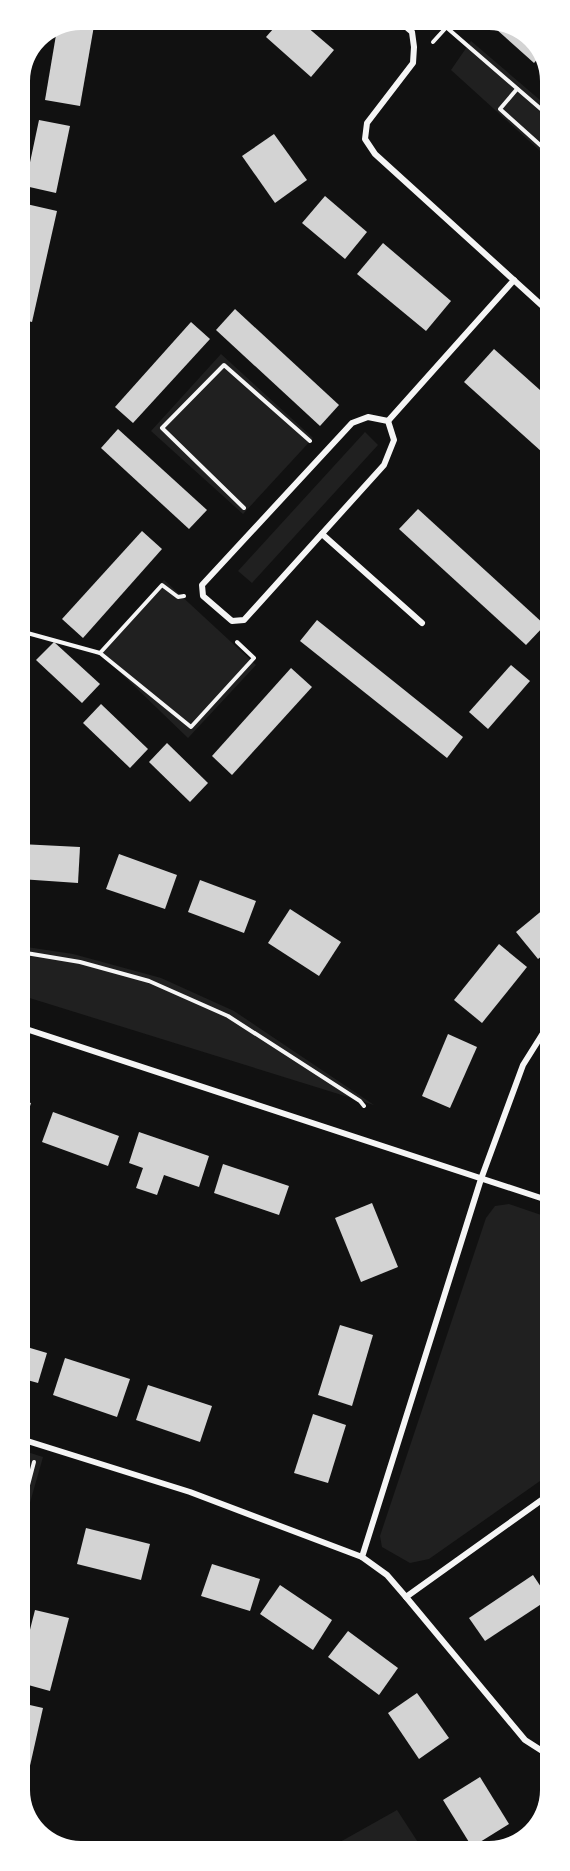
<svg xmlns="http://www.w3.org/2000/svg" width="570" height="1871" font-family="Helvetica,sans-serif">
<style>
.green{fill:#202020}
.building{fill:#d3d3d3}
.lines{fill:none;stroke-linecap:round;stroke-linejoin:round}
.path{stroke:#f5f5f5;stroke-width:4}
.minor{stroke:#f5f5f5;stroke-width:6}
</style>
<rect width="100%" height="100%" fill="#111"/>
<g class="green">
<path d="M 471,41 L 540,100 L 549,89 L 549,159 L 451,70 Z"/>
<path d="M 221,354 L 313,438 L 243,514 L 151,431 Z"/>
<path d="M 365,432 L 378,445 L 252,583 L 238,571 Z"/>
<path d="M 164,580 L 256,665 L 188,738 L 100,653 Z"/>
<path d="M 20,946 L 73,954 L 161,978 L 234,1011 L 374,1105 L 20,995 Z"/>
<path d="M 509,1204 L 550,1218 L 550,1474 L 429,1559 L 410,1563 L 382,1547 L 380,1536 L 486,1218 L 495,1206 Z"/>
<path d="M 21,1450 L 43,1457 L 21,1534 Z"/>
<path d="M 397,1810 L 423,1850 L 324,1851 Z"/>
</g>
<g class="building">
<path d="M 81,20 L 95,20 L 80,106 L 45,100 L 57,29 Z"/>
<path d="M 281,20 L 299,20 L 334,50 L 311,77 L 266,37 Z"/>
<path d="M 486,20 L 497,20 L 530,35 L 541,55 L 534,63 Z"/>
<path d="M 39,120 L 70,126 L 56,193 L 25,186 Z"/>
<path d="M 274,134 L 307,180 L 275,203 L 242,156 Z"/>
<path d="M 325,196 L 367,232 L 345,259 L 302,223 Z"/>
<path d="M 22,203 L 57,211 L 32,322 L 20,319 L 20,211 Z"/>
<path d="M 383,243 L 451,301 L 426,331 L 357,274 Z"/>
<path d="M 235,309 L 339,405 L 320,426 L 216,330 Z"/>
<path d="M 191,322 L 210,339 L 133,423 L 115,407 Z"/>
<path d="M 494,349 L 549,398 L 550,444 L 542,452 L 464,382 Z"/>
<path d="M 118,429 L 207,510 L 189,529 L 101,448 Z"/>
<path d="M 418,509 L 545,625 L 526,645 L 399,529 Z"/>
<path d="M 142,531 L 162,549 L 83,638 L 62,619 Z"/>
<path d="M 317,620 L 463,737 L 447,758 L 300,641 Z"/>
<path d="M 54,642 L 100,684 L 82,703 L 36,660 Z"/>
<path d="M 511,665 L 530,681 L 488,729 L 469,712 Z"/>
<path d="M 291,668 L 312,687 L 232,775 L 212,756 Z"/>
<path d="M 101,704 L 148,749 L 130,768 L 83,723 Z"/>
<path d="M 167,743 L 208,783 L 190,802 L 149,762 Z"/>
<path d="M 20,844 L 80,847 L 78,883 L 20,879 Z"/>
<path d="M 119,854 L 177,875 L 165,909 L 106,889 Z"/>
<path d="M 200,880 L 256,901 L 244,933 L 188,912 Z"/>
<path d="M 550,904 L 550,950 L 538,959 L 516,932 Z"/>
<path d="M 290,909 L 341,942 L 319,976 L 268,943 Z"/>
<path d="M 499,944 L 527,967 L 482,1023 L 454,1000 Z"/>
<path d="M 448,1034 L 477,1047 L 450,1108 L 422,1096 Z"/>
<path d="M 20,1100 L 31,1103 L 21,1136 L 20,1136 Z"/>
<path d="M 53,1112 L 119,1136 L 108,1166 L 42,1142 Z"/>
<path d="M 139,1132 L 209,1156 L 199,1187 L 164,1175 L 157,1195 L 136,1188 L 143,1168 L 129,1163 Z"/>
<path d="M 223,1164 L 289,1186 L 279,1215 L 214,1193 Z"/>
<path d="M 372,1203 L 398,1267 L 361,1282 L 335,1218 Z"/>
<path d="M 340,1325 L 373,1335 L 352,1406 L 318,1395 Z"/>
<path d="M 20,1345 L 47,1353 L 38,1383 L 20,1378 Z"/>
<path d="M 65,1358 L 130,1379 L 117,1417 L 53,1395 Z"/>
<path d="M 148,1385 L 212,1406 L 200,1442 L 136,1420 Z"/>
<path d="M 313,1414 L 346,1425 L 328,1483 L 294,1473 Z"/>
<path d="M 86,1528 L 150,1544 L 141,1580 L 77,1564 Z"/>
<path d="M 212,1564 L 260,1579 L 250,1611 L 201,1596 Z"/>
<path d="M 533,1575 L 549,1599 L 485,1641 L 469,1618 Z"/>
<path d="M 280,1585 L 332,1620 L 313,1650 L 260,1614 Z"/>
<path d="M 35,1610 L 69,1618 L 50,1691 L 21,1683 L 21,1665 Z"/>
<path d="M 348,1631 L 398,1668 L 379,1695 L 328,1657 Z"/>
<path d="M 417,1693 L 449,1738 L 419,1759 L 388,1713 Z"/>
<path d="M 21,1703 L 43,1708 L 27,1779 L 21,1777 Z"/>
<path d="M 480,1777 L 509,1824 L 472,1847 L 443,1800 Z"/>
</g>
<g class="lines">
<g class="path">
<path d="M 446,27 L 549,116"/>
<path d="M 433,42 L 453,20"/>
<path d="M 517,89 L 500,109 L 549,153"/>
<path d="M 244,508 L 162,428 L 224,365 L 310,441"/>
<path d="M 184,596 L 178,597 L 162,585 L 100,653 L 191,727 L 254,658 L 237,642"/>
<path d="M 20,631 L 100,653"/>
<path d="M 20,952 L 80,962 L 149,981 L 228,1016 L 360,1101 L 364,1106"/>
<path d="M 21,1512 L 34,1462"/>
</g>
<g class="minor">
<path d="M 398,20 L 412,32 L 414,47 L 413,63 L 367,123 L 365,139 L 375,154 L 549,312"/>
<path d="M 368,417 L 388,421 L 394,440 L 384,465 L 244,620 L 232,621 L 203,596 L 202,585 L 352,423 Z"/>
<path d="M 388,421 L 514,280"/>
<path d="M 322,534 L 422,623"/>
<path d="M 550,1022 L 523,1065 L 481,1179 L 362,1557 L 387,1575 L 406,1597 L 550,1494"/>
<path d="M 20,1027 L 550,1201"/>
<path d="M 21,1439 L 190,1492 L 362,1557"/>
<path d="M 406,1597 L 525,1740 L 550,1756"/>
</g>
</g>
<path d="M0 0H570V1871H0ZM81 30H489A51 51 0 0 1 540 81V1790A51 51 0 0 1 489 1841H81A51 51 0 0 1 30 1790V81A51 51 0 0 1 81 30Z" fill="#fff" fill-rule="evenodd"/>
</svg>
